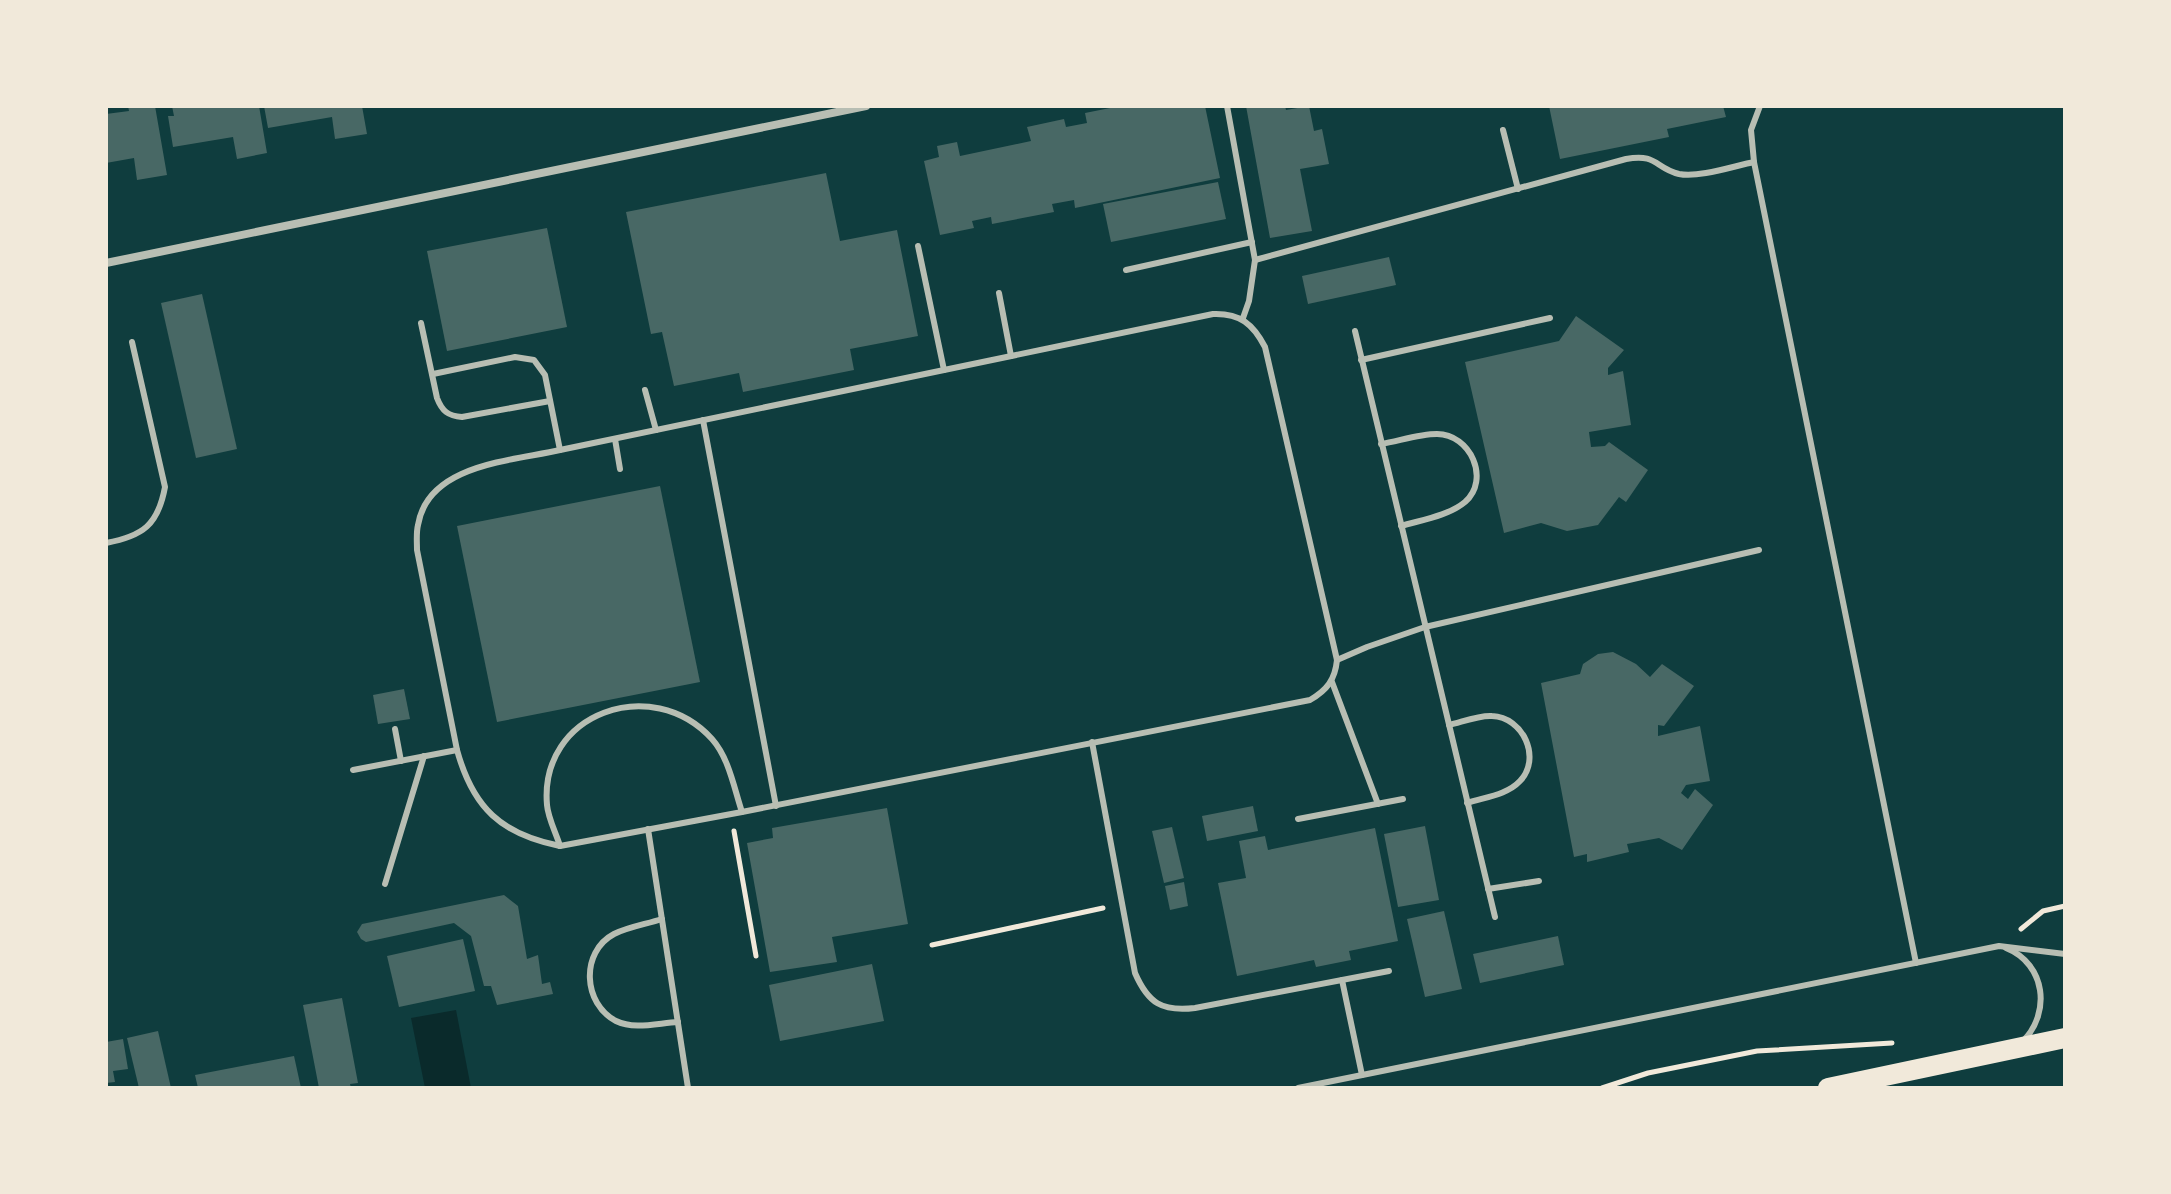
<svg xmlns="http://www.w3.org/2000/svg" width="2171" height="1194" font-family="Jost,sans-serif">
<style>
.water{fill:#0a2a2b}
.building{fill:#486865}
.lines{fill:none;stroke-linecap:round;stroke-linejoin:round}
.path{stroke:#f1e9da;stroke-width:5}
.service{stroke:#b8beb3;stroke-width:6}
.minor{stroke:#b8beb3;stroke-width:8}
.primary{stroke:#f1e9da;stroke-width:20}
</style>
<rect width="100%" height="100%" fill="#0f3d3e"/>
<path class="water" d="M 456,1010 L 471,1088 L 425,1088 L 411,1018 Z"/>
<g class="building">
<path d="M 128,106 L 155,106 L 167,175 L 137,180 L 134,158 L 106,163 L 106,114 L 129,111 Z"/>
<path d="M 172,106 L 259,106 L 267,153 L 237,159 L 233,137 L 173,147 L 168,116 L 174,116 Z"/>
<path d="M 264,106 L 362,106 L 367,134 L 335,139 L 332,117 L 268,128 Z"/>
<path d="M 1120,106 L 1205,106 L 1220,178 L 1075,208 L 1074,200 L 1052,204 L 1054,212 L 992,224 L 991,217 L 972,221 L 974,228 L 940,235 L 924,161 L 939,157 L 937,146 L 957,142 L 960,156 L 1031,141 L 1027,127 L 1064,119 L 1066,127 L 1087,123 L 1085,113 Z"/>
<path d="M 1246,106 L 1285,106 L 1286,110 L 1309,106 L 1314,131 L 1322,129 L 1329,164 L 1300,169 L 1312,231 L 1270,238 Z"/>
<path d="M 1549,106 L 1723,106 L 1726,117 L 1667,129 L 1669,137 L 1560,159 Z"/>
<path d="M 826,173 L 840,241 L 897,230 L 918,336 L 850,349 L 854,370 L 743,392 L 739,373 L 674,386 L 662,332 L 651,334 L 626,212 Z"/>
<path d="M 1218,182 L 1226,219 L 1111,242 L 1103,204 Z"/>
<path d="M 547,228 L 567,327 L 447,351 L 427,251 Z"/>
<path d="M 1389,257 L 1396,285 L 1308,304 L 1302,276 Z"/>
<path d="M 202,294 L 237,449 L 196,458 L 161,303 Z"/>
<path d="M 1576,316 L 1624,350 L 1608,368 L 1608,375 L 1623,371 L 1631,425 L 1589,432 L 1591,447 L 1605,446 L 1609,442 L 1648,470 L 1626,502 L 1619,497 L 1598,525 L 1567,531 L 1541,523 L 1504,533 L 1465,362 L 1559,341 Z"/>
<path d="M 660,486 L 700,682 L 497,722 L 457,526 Z"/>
<path d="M 1613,652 L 1636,664 L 1650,677 L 1662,664 L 1694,686 L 1664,726 L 1658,725 L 1658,736 L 1700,726 L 1710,781 L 1686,785 L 1681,793 L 1688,799 L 1695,789 L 1713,805 L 1682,850 L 1659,838 L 1627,844 L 1629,852 L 1587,862 L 1587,854 L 1574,857 L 1541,683 L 1580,674 L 1583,664 L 1598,654 Z"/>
<path d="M 404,689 L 410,719 L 378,724 L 373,695 Z"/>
<path d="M 1253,806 L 1258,831 L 1207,841 L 1202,816 Z"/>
<path d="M 887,808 L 908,924 L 832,937 L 837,962 L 770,972 L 747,843 L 773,838 L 772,828 Z"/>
<path d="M 1425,826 L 1439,900 L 1398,907 L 1384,834 Z"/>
<path d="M 1172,827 L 1184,878 L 1164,883 L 1152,831 Z"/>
<path d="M 1375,828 L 1398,941 L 1349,951 L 1351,960 L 1316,967 L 1314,960 L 1237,976 L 1218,883 L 1246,878 L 1239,841 L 1265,836 L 1268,850 Z"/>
<path d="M 1184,882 L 1188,906 L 1170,910 L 1165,886 Z"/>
<path d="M 504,895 L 518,906 L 527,959 L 538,955 L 542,984 L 550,982 L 553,994 L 497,1005 L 491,986 L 484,986 L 471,936 L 454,923 L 366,942 L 361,939 L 357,932 L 362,924 Z"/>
<path d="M 1444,911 L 1462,989 L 1425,997 L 1407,919 Z"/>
<path d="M 1558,936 L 1564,965 L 1480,983 L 1473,954 Z"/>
<path d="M 463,939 L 475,991 L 399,1007 L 387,956 Z"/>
<path d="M 872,964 L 884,1021 L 780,1041 L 769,985 Z"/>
<path d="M 342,998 L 358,1083 L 350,1084 L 351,1088 L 319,1088 L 303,1005 Z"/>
<path d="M 158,1031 L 171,1088 L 139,1088 L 127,1038 Z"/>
<path d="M 123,1039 L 128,1069 L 113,1071 L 115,1082 L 106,1083 L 106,1042 Z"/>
<path d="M 294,1056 L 301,1088 L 198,1088 L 195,1075 Z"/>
</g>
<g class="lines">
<g class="path">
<path d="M 734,831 L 756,956"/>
<path d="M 2021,929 L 2043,911 L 2065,906"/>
<path d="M 932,945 L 1103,908"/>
<path d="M 1602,1088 L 1648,1073 L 1757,1051 L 1892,1043"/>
</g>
<g class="service">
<path d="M 1227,106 L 1255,260 L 1249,301 L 1243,318"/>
<path d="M 1760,106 L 1751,130 L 1754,162 L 1916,963"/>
<path d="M 1503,130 L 1518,189"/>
<path d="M 918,246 L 944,370"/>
<path d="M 1255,260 L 1626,159 C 1657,153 1655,168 1679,174 C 1699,178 1734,166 1754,162"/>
<path d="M 1126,270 L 1252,242"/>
<path d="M 999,293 L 1011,356"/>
<path d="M 1213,314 C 1240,313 1253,324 1265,347 L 1337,660 C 1335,680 1327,690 1310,700 L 742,812 L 560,846 C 501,834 473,808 457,750 L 417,550 C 417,542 416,533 418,525 C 428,464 512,461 560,450 Z"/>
<path d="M 421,323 L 437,398 C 442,411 448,416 462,417 L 550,401"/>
<path d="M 1355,331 L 1495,917"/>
<path d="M 1361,360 L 1550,318"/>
<path d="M 433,374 L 515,357 L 534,360 L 545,375 L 560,450"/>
<path d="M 645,390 L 656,430"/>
<path d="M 703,420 L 776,806"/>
<path d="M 615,439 L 620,469"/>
<path d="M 1381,444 C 1399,441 1419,434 1437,434 C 1470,434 1491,479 1465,502 C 1448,516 1421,520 1401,526"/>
<path d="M 106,543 C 143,536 158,525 165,487 L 132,342"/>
<path d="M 1337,660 L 1367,647 L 1425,627 L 1759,550"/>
<path d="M 1332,682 L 1378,804"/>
<path d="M 1449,725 C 1462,722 1479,715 1492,716 C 1523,717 1542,758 1520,781 C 1507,795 1485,797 1467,803"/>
<path d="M 395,729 L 401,761"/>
<path d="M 1092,742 L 1135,973 C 1148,1003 1162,1012 1195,1008 L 1389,971"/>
<path d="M 353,770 L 457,750"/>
<path d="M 1298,819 L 1403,799"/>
<path d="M 648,829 L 688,1088"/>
<path d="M 560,846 C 556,833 548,818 547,805 C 539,713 652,673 712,739 C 729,758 734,788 742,812"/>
<path d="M 385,884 L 424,756"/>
<path d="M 1488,889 L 1539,881"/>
<path d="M 662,919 C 647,924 628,927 614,934 C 580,952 583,1004 616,1021 C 634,1030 658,1023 678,1022"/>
<path d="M 2006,948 C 2046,964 2051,1013 2023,1041"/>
<path d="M 1342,980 L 1362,1075"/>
<path d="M 1298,1088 L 1999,946 L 2065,954"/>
</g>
<path class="minor" d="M 106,263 L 866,106"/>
<path class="primary" d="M 1828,1088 L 2065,1038"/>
</g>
<rect width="2171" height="1194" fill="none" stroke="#f1e9da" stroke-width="216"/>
</svg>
